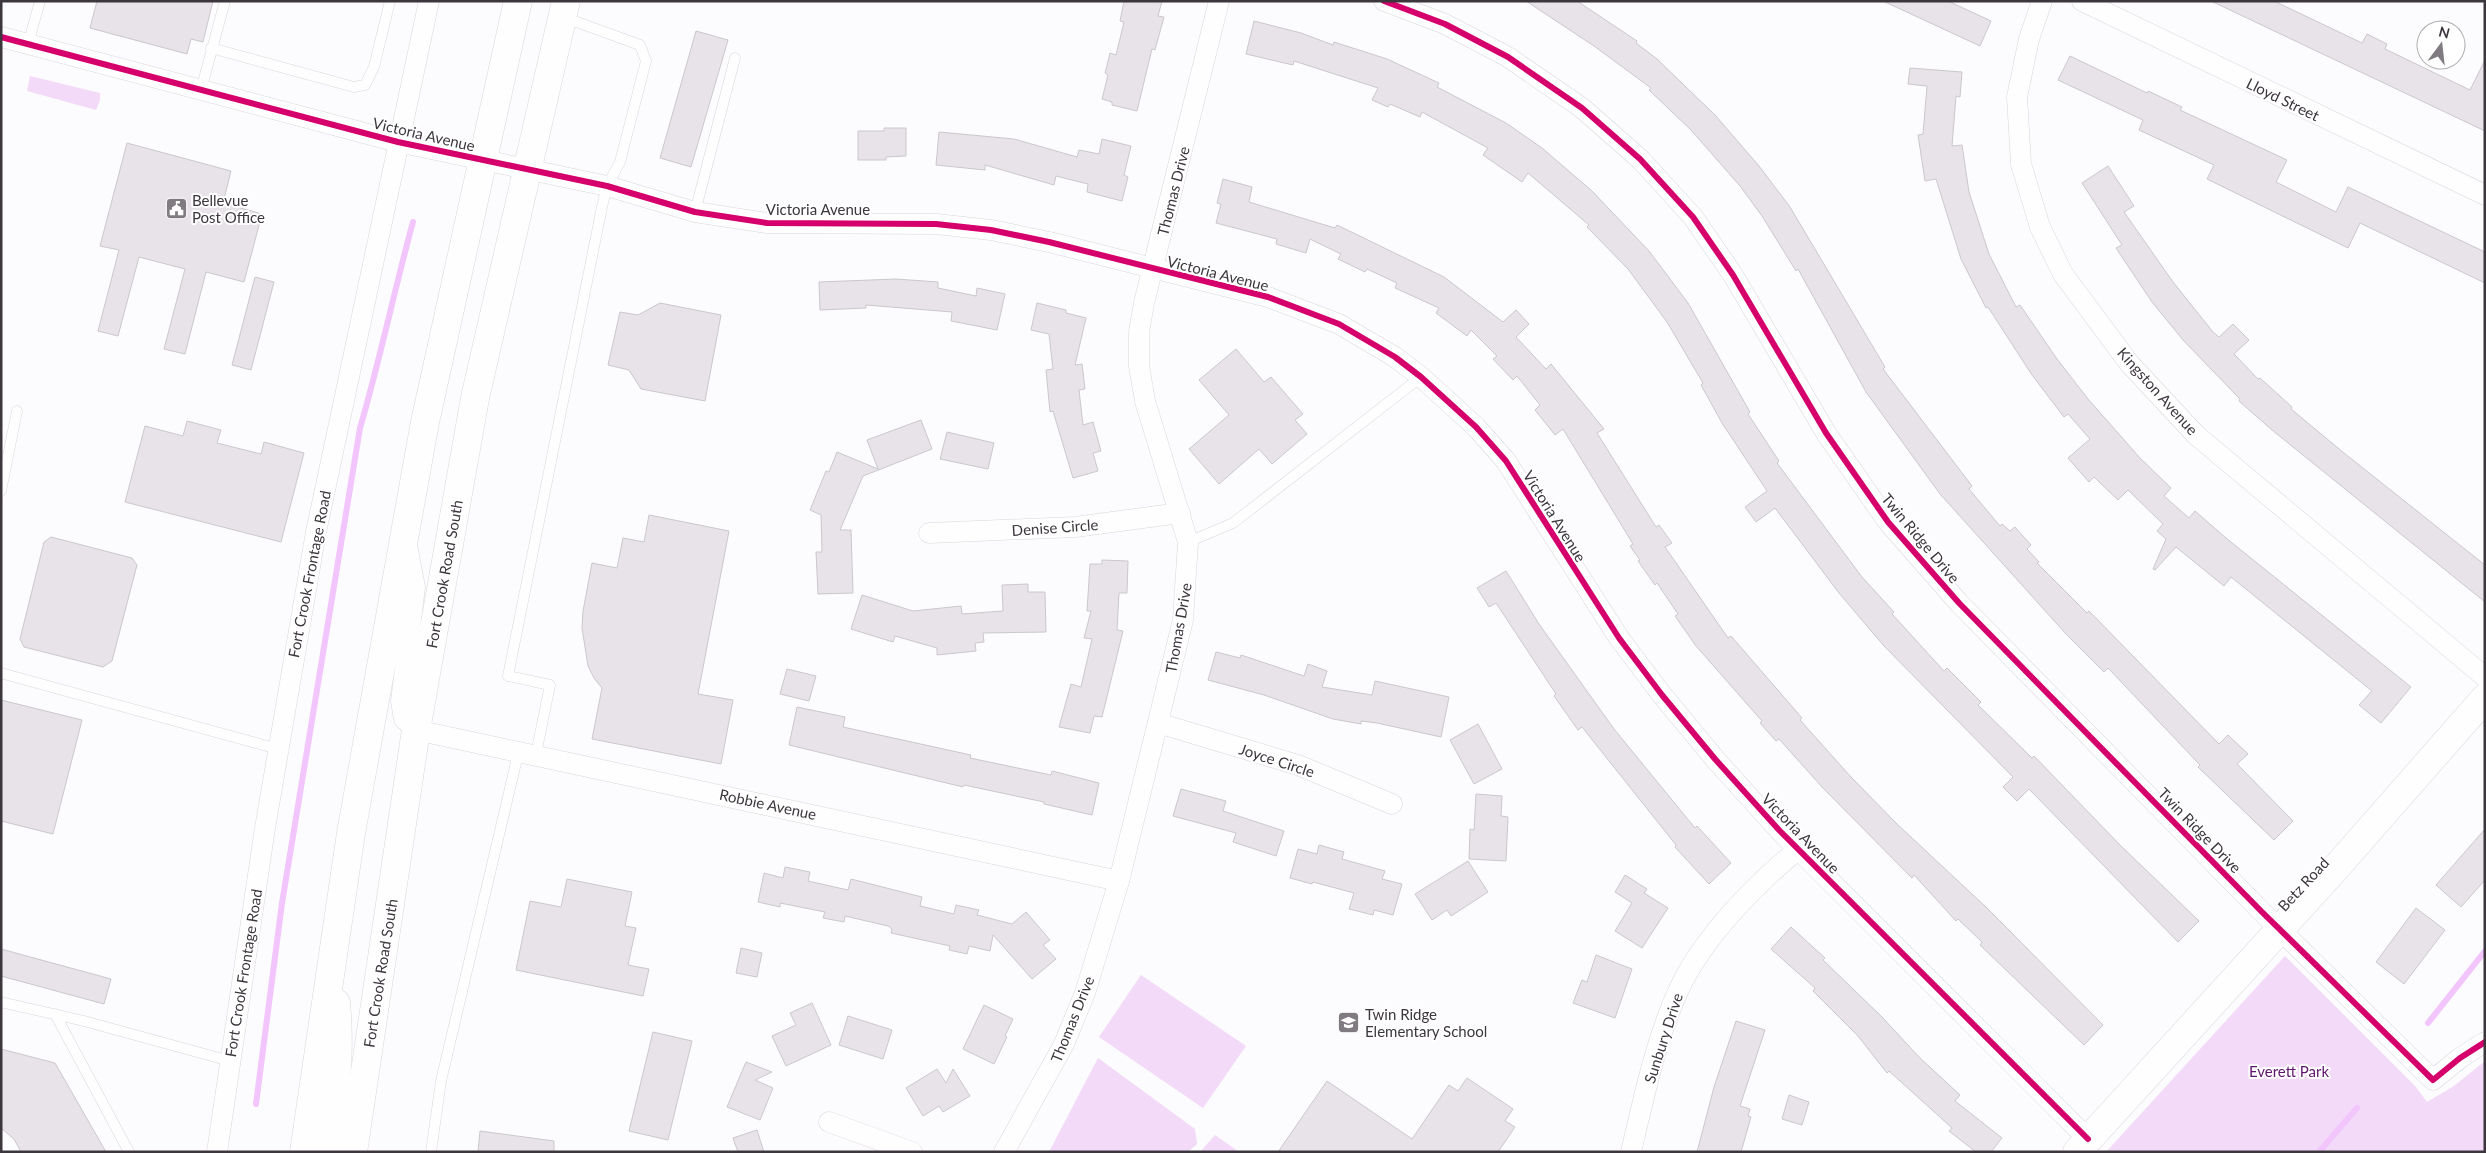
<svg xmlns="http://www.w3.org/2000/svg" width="2486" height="1153" font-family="Lato,sans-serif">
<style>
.green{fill:#f4daf9}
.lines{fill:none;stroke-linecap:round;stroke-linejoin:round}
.stream{stroke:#f2c6fc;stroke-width:6}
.building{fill:#e7e3e8;stroke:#cbc8cc}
.lane-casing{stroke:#d9d6db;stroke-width:11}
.street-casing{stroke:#d9d6db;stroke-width:21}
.secondary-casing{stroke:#d9d6db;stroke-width:29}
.primary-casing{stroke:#d9d6db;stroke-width:29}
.lane{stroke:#fffeff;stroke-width:10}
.street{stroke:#fffeff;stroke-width:20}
.secondary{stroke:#fffeff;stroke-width:28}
.primary{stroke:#fffeff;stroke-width:28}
.cycleway-casing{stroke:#fff;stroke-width:9}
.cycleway{stroke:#d6006c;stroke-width:6}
.labels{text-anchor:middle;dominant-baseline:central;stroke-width:4;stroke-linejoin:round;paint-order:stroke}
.street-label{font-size:15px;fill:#3c363d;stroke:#fff}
.poi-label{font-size:15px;fill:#3c363d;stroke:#fff;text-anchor:start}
.park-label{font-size:15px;fill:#5f156d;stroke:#fff}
</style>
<rect width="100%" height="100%" fill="#fcfbfd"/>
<g class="green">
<path d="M 30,76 L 100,93 L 100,100 L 96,110 L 27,91 Z"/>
<path d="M 2285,956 L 2415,1086 L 2427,1102 L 2454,1086 L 2485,1061 L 2485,1152 L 2106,1152 Z"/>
<path d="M 1141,975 L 1246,1046 L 1203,1108 L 1099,1037 Z"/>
<path d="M 1098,1058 L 1195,1129 L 1197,1144 L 1188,1152 L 1049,1152 Z"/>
<path d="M 1215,1135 L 1239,1152 L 1200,1152 Z"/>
</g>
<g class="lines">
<g class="stream">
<path d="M 2428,1023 L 2485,951"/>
<path d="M 256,1104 L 282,903 L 360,428 C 380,360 394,291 413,222"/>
<path d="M 2319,1152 L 2357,1108"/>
</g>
</g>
<g class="building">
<path d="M 97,1 L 213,1 L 203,42 L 191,39 L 187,54 L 90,28 Z"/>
<path d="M 1124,1 L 1162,1 L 1158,16 L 1164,17 L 1155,50 L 1152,49 L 1137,111 L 1112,105 L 1112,102 L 1102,99 L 1108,75 L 1105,73 L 1110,53 L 1116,55 L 1124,22 L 1120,21 Z"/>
<path d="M 1526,1 L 1577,1 L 1637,41 L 1636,43 L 1657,59 L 1715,115 L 1759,166 L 1790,207 L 1885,367 L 1883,369 L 1972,486 L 1969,489 L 2000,526 L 2002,524 L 2010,531 L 2015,527 L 2031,545 L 2027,549 L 2039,562 L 2037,563 L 2087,613 L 2089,611 L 2219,744 L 2228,735 L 2248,754 L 2237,764 L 2293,821 L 2274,840 L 2198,767 L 2200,765 L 2108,668 L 2104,672 L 2066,634 L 1940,494 L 1866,392 L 1798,269 L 1796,271 L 1762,216 L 1740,186 L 1691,130 L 1649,90 L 1651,88 L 1594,46 Z"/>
<path d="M 1883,1 L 1948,1 L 1991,21 L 1980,46 Z"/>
<path d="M 2211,1 L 2274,1 L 2362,43 L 2367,34 L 2387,44 L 2385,49 L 2470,90 L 2485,60 L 2485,131 Z"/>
<path d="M 1254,21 L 1301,33 L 1333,45 L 1334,42 L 1387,59 L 1439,83 L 1437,87 L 1506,123 L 1542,148 L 1592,191 L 1649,251 L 1688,303 L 1750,412 L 1748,414 L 1779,461 L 1777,463 L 1862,577 L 1894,612 L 1892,614 L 1944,671 L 1947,668 L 1981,702 L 1978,705 L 2032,758 L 2034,756 L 2120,845 L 2199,921 L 2178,942 L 2029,789 L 2017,801 L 2003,787 L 2013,777 L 1884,646 L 1839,593 L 1775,508 L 1756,522 L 1745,507 L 1767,491 L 1722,423 L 1701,385 L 1703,383 L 1667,322 L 1628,269 L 1587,227 L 1589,225 L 1528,173 L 1522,182 L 1483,155 L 1488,148 L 1422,112 L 1420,117 L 1390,104 L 1388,107 L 1372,100 L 1378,88 L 1294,61 L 1293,65 L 1246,54 Z"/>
<path d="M 696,31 L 728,40 L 691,167 L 660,158 Z"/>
<path d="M 2070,56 L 2147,93 L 2148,91 L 2182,107 L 2180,110 L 2287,160 L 2276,182 L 2336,212 L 2348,187 L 2485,252 L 2485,283 L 2360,223 L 2348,248 L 2207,179 L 2214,165 L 2139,130 L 2143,120 L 2058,80 Z"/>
<path d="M 1910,68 L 1962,72 L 1960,97 L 1956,96 L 1952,146 L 1962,145 L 1969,192 L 1989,254 L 2016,307 L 2020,305 L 2057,359 L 2088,399 L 2140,458 L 2171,488 L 2164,496 L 2189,518 L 2195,511 L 2226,538 L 2411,687 L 2381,723 L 2359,705 L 2372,691 L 2231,577 L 2224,586 L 2176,547 L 2155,570 L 2153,569 L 2166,539 L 2157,531 L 2163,524 L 2128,490 L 2118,500 L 2094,477 L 2089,482 L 2068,458 L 2090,439 L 2068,414 L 2064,417 L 2032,375 L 1988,307 L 1986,308 L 1961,259 L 1936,179 L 1925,181 L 1918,135 L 1923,134 L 1927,86 L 1908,84 Z"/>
<path d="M 884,128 L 906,128 L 906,156 L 886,157 L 886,160 L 858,160 L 858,131 L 884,131 Z"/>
<path d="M 939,132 L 1014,139 L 1077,157 L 1079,150 L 1099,154 L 1102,139 L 1131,146 L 1124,175 L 1128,177 L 1122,201 L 1087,192 L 1088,184 L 1056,176 L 1054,185 L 985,165 L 985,170 L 936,165 Z"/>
<path d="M 127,143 L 231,171 L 223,203 L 262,214 L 244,282 L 206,272 L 185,354 L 164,349 L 185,269 L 139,257 L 118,336 L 98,331 L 119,250 L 100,246 Z"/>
<path d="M 2108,166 L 2134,206 L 2124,212 L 2173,282 L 2213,332 L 2219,337 L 2233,324 L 2249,340 L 2234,354 L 2258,379 L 2260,378 L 2292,407 L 2291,409 L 2344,453 L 2485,565 L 2485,602 L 2272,430 L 2239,401 L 2240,399 L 2183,340 L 2152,302 L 2116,248 L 2122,245 L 2082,183 Z"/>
<path d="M 1223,179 L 1252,187 L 1249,202 L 1335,228 L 1337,225 L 1444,277 L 1503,322 L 1516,310 L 1529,324 L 1516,337 L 1546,369 L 1551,364 L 1604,429 L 1597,433 L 1656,527 L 1659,525 L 1672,543 L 1665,547 L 1728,638 L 1731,636 L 1802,718 L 1800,720 L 1851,777 L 1897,824 L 1988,909 L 2103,1025 L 2084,1045 L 1980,945 L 1982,942 L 1958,919 L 1956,921 L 1914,875 L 1912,878 L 1822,787 L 1779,739 L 1776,741 L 1760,723 L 1762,721 L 1696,646 L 1675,616 L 1678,614 L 1657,583 L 1655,585 L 1638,561 L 1640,560 L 1630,546 L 1633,544 L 1563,429 L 1555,435 L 1535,410 L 1540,405 L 1517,376 L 1513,380 L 1493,359 L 1497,356 L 1471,330 L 1467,336 L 1436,313 L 1439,308 L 1395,288 L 1397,283 L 1367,269 L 1365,272 L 1338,259 L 1341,254 L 1310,239 L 1306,253 L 1276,244 L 1277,239 L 1216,223 L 1221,204 L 1217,203 Z"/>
<path d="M 255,277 L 274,282 L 251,370 L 232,365 Z"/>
<path d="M 896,279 L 938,282 L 938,288 L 976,296 L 977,288 L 1005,294 L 997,330 L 951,321 L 952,312 L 866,305 L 866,308 L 820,310 L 819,282 Z"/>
<path d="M 660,303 L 721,315 L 705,401 L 641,389 L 629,370 L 608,365 L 620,312 L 638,315 Z"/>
<path d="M 1037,303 L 1066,310 L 1066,313 L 1086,318 L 1075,365 L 1082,364 L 1085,389 L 1079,390 L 1083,425 L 1093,422 L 1101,451 L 1093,453 L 1098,471 L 1073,478 L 1053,411 L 1050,412 L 1046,370 L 1053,369 L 1049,334 L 1031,330 Z"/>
<path d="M 1236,349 L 1264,382 L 1271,377 L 1303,414 L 1295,420 L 1307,434 L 1272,464 L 1259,449 L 1219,484 L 1189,449 L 1229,415 L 1199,380 Z"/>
<path d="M 921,420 L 932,449 L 863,476 L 840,530 L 851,530 L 853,593 L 818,594 L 816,552 L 822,552 L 821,515 L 810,510 L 826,471 L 829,472 L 837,452 L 878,469 L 867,440 Z"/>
<path d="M 187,421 L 221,430 L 217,443 L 261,454 L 264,442 L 304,453 L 281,542 L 125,502 L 145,426 L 183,436 Z"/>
<path d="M 947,432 L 994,443 L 988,469 L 940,459 Z"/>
<path d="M 649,515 L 729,531 L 698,694 L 733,700 L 721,764 L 592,739 L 602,688 L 594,678 L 588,666 L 582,628 L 583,611 L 592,563 L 617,568 L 623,538 L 644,542 Z"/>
<path d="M 51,537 L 132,558 L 137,565 L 112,661 L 103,667 L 24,647 L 20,639 L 44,542 Z"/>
<path d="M 1102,560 L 1128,561 L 1127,593 L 1119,593 L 1117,630 L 1123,631 L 1102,717 L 1094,716 L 1090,733 L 1059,727 L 1071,684 L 1081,687 L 1092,639 L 1084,638 L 1091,611 L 1087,611 L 1090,564 L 1102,564 Z"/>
<path d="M 1506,571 L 1539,624 L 1614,729 L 1695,828 L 1697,826 L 1731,863 L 1709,884 L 1675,847 L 1676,845 L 1582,727 L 1578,730 L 1554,696 L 1556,694 L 1496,603 L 1489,607 L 1477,588 Z"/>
<path d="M 1028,584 L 1028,592 L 1045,592 L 1046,632 L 983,633 L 984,642 L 975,643 L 976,651 L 937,655 L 937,648 L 895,636 L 893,642 L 851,629 L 862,595 L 913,611 L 961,606 L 962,614 L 1003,611 L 1002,585 Z"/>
<path d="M 1216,652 L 1240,658 L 1241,655 L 1304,676 L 1308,664 L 1327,671 L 1322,687 L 1372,695 L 1375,681 L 1449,697 L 1441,737 L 1377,723 L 1361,721 L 1361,724 L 1333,719 L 1264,695 L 1208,680 Z"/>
<path d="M 787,669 L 816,676 L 809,701 L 780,694 Z"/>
<path d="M 1,700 L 82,720 L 53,834 L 1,821 Z"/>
<path d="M 797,707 L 845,717 L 843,727 L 971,755 L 970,758 L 1051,775 L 1052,771 L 1099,783 L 1092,815 L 1044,804 L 1044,802 L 964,785 L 963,787 L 789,745 Z"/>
<path d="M 1478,724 L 1502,769 L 1474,784 L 1450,740 Z"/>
<path d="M 1181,789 L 1226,801 L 1223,811 L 1284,831 L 1276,856 L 1233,842 L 1236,833 L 1173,816 Z"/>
<path d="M 1476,794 L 1502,796 L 1501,816 L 1508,817 L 1506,861 L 1469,859 L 1470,829 L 1474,830 Z"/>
<path d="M 2485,829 L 2485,880 L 2461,907 L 2436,885 Z"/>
<path d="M 1319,845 L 1344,852 L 1342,859 L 1385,871 L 1382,879 L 1402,884 L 1393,915 L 1374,910 L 1373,915 L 1349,909 L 1354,893 L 1313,882 L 1312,884 L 1290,878 L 1298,849 L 1317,854 Z"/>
<path d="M 1468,861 L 1488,892 L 1451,916 L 1447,910 L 1432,920 L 1415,894 Z"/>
<path d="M 785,867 L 810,872 L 808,881 L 848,890 L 851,879 L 922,897 L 920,906 L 954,914 L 956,905 L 979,910 L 977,915 L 1012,924 L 1026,912 L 1050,940 L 1043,945 L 1056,959 L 1032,979 L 993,935 L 990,951 L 969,946 L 967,954 L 949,950 L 950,946 L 891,933 L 892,929 L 888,926 L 845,916 L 844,922 L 823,918 L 825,912 L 780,903 L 780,907 L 758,902 L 764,873 L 783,878 Z"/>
<path d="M 1625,875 L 1647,889 L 1644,893 L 1668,908 L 1642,948 L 1615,931 L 1632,903 L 1615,892 Z"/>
<path d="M 567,879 L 632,892 L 625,926 L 636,928 L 628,965 L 649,969 L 643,996 L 516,970 L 530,901 L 561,907 Z"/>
<path d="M 2416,908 L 2445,930 L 2404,984 L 2376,962 Z"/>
<path d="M 1791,927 L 1825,958 L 1823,960 L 1882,1017 L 1919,1057 L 1960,1095 L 1955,1101 L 2002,1138 L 1991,1152 L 1976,1152 L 1949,1131 L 1952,1128 L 1889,1071 L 1887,1073 L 1858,1036 L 1813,991 L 1815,988 L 1771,949 Z"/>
<path d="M 741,948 L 762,953 L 757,977 L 736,973 Z"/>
<path d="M 1,949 L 111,979 L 104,1004 L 1,976 Z"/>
<path d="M 1596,955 L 1632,969 L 1615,1018 L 1573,1003 L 1582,980 L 1587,982 Z"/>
<path d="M 812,1003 L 831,1045 L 786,1066 L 772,1036 L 796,1025 L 790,1013 Z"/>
<path d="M 984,1005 L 1013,1019 L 1005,1036 L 1007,1037 L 994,1064 L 963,1049 Z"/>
<path d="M 848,1016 L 892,1030 L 883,1059 L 839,1045 Z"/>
<path d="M 1736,1021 L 1765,1030 L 1740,1106 L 1750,1109 L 1748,1116 L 1751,1117 L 1741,1152 L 1697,1152 L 1714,1087 Z"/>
<path d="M 653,1032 L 692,1041 L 668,1140 L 629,1131 Z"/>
<path d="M 1,1049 L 55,1063 L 106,1152 L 21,1152 L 14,1139 L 1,1128 Z"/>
<path d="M 746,1062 L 772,1072 L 755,1080 L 773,1088 L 760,1120 L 727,1107 Z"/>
<path d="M 937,1069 L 946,1083 L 953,1069 L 970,1096 L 943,1112 L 939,1106 L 923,1116 L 906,1088 Z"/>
<path d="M 1467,1078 L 1513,1109 L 1505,1121 L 1515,1127 L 1498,1152 L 1278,1152 L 1327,1081 L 1412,1139 L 1449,1085 L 1458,1091 Z"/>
<path d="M 1789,1095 L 1809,1102 L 1802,1125 L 1782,1119 Z"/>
<path d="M 757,1130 L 764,1152 L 738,1152 L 733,1138 Z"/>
<path d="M 480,1131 L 554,1141 L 554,1152 L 478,1152 Z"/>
</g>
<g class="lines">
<defs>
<g id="lane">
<path d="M 28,44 L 40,1"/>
<path d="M 211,48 L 354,87 L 365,85 L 374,67 L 390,1"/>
<path d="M 201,90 L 225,1"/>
<path d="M 695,212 L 735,58"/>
<path d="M 1,491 L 17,411"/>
<path d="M 1188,542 L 1233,523 L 1421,377"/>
<path d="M 1,673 L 278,749"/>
<path d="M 536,754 L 550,685 L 508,676 L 602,207 L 607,186 L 620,162 L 646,61 L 640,45 L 563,17"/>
<path d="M 1,1002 L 84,1021 L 230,1061"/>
<path d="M 55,1014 L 129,1152"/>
<path d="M 431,1152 L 441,1081 L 519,750"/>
</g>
<g id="street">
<path d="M 1384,1 L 1445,24 L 1508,57 L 1582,108 L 1640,159 L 1693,217 L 1733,275 L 1826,433 L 1888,522 L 1959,603 L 2262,912 L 2433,1080 L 2460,1058 L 2485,1042"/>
<path d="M 2042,1 L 2029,39 L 2017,97 L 2021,164 L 2040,227 L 2063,274 L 2129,363 L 2196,435 L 2485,677"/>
<path d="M 2082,1 L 2485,195"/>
<path d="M 1,37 L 398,142 L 607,186 L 695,212 L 767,223 L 936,224 L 991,230 L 1049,242 L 1268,297 L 1339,324 L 1395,357 L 1421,377 L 1476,427 L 1506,461 L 1619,638 L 1662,695 L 1715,759 L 1779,830 L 2088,1139"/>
<path d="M 929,533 L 1075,527 L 1180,513"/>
<path d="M 407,545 L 415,587 L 401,701 L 404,719 L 416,730 L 1119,881"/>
<path d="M 1158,723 L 1298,765 L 1392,804"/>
<path d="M 829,1122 L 912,1152"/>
<path d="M 217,1152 L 265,828 L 316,532 L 429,1"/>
<path d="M 1004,1152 L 1064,1044 L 1085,993 L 1119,881 L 1183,620 L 1188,542 L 1145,401 L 1139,366 L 1139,332 L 1144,303 L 1219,1"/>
<path d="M 1631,1152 C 1644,1097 1656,1038 1680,987 C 1704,937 1756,883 1799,849"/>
</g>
<path id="secondary" d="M 2077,1152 L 2334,870 L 2485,698"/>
<g id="primary">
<path d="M 304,1152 L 351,833 L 425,422 L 518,1"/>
<path d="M 327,1152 C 335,1098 341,1058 336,1003"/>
<path d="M 353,1152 L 416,730 L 475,398 L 566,1"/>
</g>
</defs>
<use href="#lane" class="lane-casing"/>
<use href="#street" class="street-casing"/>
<use href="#secondary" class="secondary-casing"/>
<use href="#primary" class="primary-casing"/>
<use href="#lane" class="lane"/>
<use href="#street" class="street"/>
<use href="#secondary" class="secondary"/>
<use href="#primary" class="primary"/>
<defs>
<g id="cycleway">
<path d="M 1384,1 L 1445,24 L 1508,57 L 1582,108 L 1640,159 L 1693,217 L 1733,275 L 1826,433 L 1888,522 L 1959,603 L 2262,912 L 2433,1080 L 2460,1058 L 2485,1042"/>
<path d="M 1,37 L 398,142 L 607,186 L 695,212 L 767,223 L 936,224 L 991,230 L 1049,242 L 1268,297 L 1339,324 L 1395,357 L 1421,377 L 1476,427 L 1506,461 L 1619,638 L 1662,695 L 1715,759 L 1779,830 L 2088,1139"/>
</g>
</defs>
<use href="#cycleway" class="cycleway-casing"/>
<use href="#cycleway" class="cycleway"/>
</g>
<defs>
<symbol id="civic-square" viewBox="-11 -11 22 22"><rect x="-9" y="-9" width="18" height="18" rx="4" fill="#7f7b80" stroke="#fff"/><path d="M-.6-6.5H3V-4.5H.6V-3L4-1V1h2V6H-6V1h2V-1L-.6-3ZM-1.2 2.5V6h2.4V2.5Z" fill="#fff"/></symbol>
<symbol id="school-square" viewBox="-11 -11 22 22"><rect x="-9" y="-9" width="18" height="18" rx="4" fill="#7f7b80" stroke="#fff"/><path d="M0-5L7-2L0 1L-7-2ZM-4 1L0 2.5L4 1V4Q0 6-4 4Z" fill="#fff"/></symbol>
</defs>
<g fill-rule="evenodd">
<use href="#civic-square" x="164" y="196" width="25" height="25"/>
<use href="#school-square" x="1336" y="1010" width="25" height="25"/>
</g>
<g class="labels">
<g class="street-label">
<text transform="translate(2283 99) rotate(26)">Lloyd Street</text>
<text transform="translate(424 134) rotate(13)">Victoria Avenue</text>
<text transform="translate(1173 191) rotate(-76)">Thomas Drive</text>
<text x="818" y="209">Victoria Avenue</text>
<text transform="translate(1218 273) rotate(14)">Victoria Avenue</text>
<text transform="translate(2158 391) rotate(48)">Kingston Avenue</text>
<text transform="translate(1555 516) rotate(58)">Victoria Avenue</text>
<text transform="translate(1055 527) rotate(-4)">Denise Circle</text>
<text transform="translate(1921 538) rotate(50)">Twin Ridge Drive</text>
<text transform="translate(309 574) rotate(-79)">Fort Crook Frontage Road</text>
<text transform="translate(444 574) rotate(-80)">Fort Crook Road South</text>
<text transform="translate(1178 628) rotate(-80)">Thomas Drive</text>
<text transform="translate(1277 760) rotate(18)">Joyce Circle</text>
<text transform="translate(768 804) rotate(12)">Robbie Avenue</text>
<text transform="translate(2200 830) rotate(46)">Twin Ridge Drive</text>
<text transform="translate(1801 833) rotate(46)">Victoria Avenue</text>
<text transform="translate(2303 884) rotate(-47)">Betz Road</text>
<text transform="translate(243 973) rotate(-81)">Fort Crook Frontage Road</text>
<text transform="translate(380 973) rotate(-81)">Fort Crook Road South</text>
<text transform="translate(1072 1019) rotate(-68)">Thomas Drive</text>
<text transform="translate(1663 1038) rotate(-72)">Sunbury Drive</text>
</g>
<g class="poi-label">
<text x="192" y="200">Bellevue<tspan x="192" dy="17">Post Office</tspan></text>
<text x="1365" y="1014">Twin Ridge<tspan x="1365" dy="17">Elementary School</tspan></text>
</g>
<g class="park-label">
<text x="2289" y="1071">Everett Park</text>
</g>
</g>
<rect width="2486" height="1153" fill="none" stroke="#3c363d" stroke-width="5"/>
<g transform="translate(2441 45) rotate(15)"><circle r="24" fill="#ffffff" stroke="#b1afb1"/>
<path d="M0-4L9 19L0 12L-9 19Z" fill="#7f7b80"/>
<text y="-8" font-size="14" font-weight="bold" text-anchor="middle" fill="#3c363d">N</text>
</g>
</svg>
